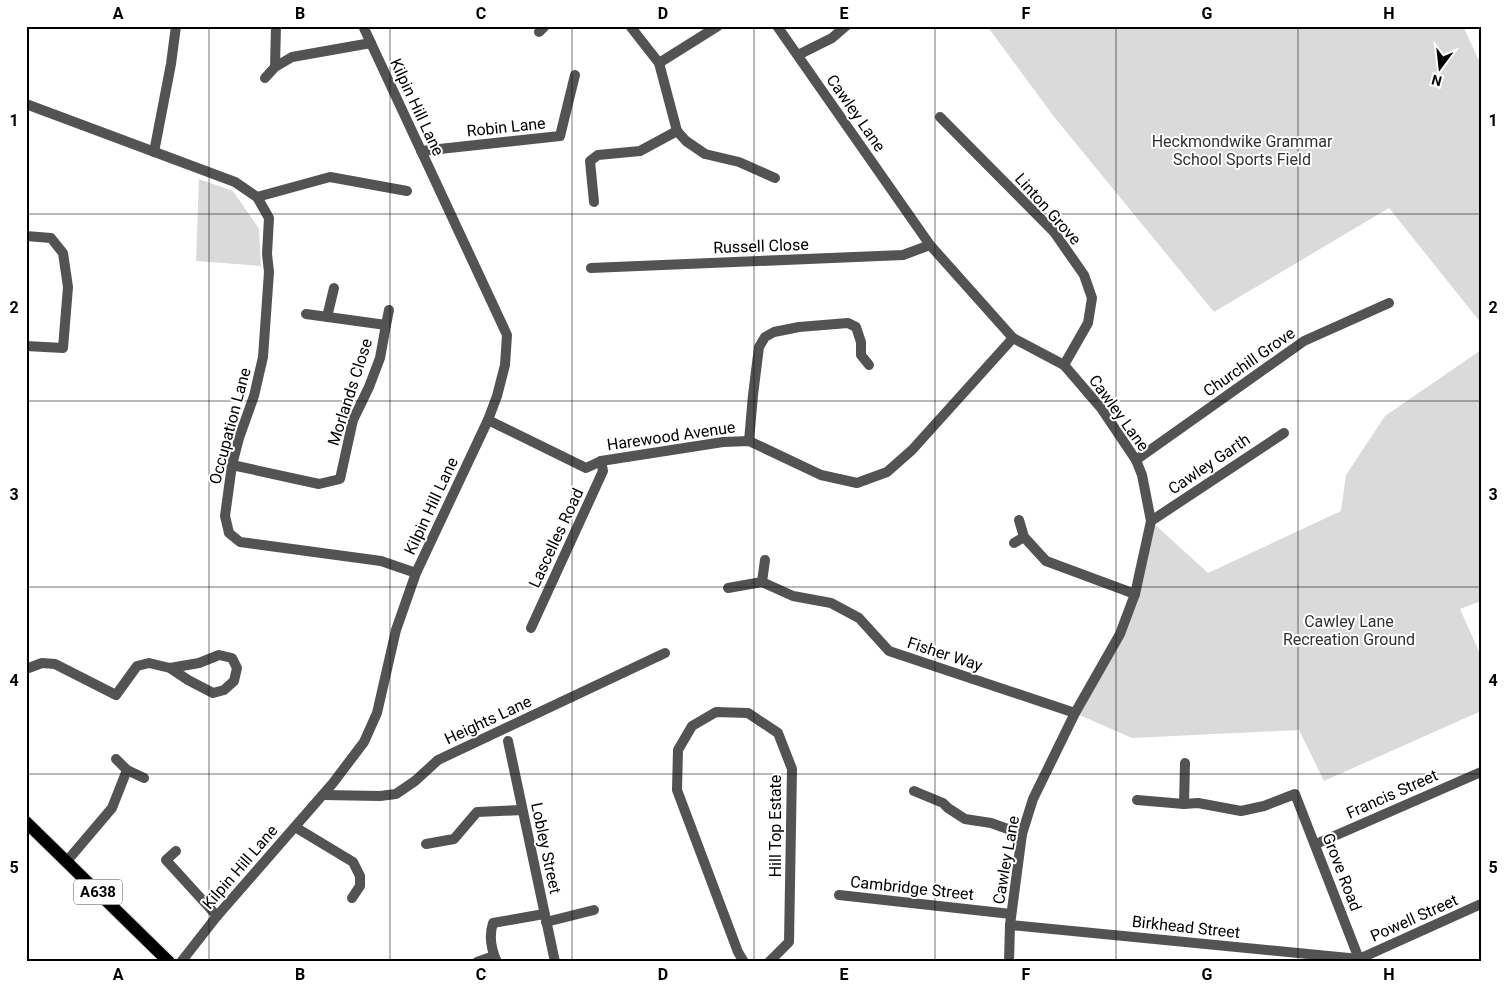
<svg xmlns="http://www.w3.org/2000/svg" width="1507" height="988" font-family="Roboto,sans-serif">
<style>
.green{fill:#dadada}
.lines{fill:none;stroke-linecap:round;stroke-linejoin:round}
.primary-casing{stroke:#dbdbdb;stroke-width:14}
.street{stroke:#535353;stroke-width:10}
.primary{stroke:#000;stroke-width:12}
.grid{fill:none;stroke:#000;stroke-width:1;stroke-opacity:0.55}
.labels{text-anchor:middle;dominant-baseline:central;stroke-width:4;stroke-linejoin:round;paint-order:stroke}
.shield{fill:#fff;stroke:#4c4c4c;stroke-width:1}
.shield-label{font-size:15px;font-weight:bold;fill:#000}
.street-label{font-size:16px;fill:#000;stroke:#fff}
.park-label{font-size:16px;fill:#313131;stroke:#fff}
.neatline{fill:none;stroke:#000;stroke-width:2}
.grid-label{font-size:16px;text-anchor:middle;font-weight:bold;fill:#000}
</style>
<rect width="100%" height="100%" fill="#fff"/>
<g class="green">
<path d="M 987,26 L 1463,26 L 1481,65 L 1481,323 L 1389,208 L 1214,312 L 1055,118 Z"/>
<path d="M 199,179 L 233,191 L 259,229 L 261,266 L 196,261 Z"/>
<path d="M 1481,350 L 1481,601 L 1460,609 L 1481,656 L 1481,711 L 1324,781 L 1299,730 L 1132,738 L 1075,713 L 1120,634 L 1151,521 L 1208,573 L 1341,511 L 1346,475 L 1385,416 Z"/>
</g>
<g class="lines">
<defs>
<path id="primary" d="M 26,822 L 169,962"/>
</defs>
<use href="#primary" class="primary-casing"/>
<g class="street">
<path d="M 630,26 L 659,63 L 718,26"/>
<path d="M 777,26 L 930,245 L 1013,338 L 1064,365 L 1101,408 L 1136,460 L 1142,475 L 1151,521 L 1135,594 L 1120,634 L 1075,713 L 1033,799 L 1022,834 L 1010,925 L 1009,962"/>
<path d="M 539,32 L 545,26"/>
<path d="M 798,55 L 832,38 L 846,26"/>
<path d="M 659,63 L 677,131 L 686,141 L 705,154 L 739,162 L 775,178"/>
<path d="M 275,67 L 276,26"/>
<path d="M 265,78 L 275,67 L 292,57 L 371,43"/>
<path d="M 26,104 L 235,182 L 257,197 L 269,218 L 267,254 L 269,272 L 263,357 L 254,396 L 239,438 L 232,465 L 225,516 L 229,533 L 240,542 L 381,561 L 416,573"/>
<path d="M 940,117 L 1054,232 L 1084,275 L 1092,298 L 1088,323 L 1064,365"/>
<path d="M 421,151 L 560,136 L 575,75"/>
<path d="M 154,152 L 171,64 L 176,26"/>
<path d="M 257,197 L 330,177 L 407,191"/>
<path d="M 594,202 L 590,161 L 598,155 L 640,151 L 677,131"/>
<path d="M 26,236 L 51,238 L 63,253 L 68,287 L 63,348 L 26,346"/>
<path d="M 591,268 L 903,255 L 930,245"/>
<path d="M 327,317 L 334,288"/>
<path d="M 386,325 L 389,310"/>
<path d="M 488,420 L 586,468 L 601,461 L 723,442 L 749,441 L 821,475 L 857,483 L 887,472 L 912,450 L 1013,338"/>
<path d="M 749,441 L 753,395 L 759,347 L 765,337 L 774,332 L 799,327 L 848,323 L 856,327 L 861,342 L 861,355 L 869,365"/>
<path d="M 1136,460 L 1304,341 L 1389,303"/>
<path d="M 232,465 L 319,484 L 340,479 L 353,420 L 369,387 L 380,358 L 386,325 L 306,314"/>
<path d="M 1019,520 L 1024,537 L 1046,561 L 1135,594"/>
<path d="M 1151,521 L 1284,433"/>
<path d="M 1014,543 L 1024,537"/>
<path d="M 762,582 L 793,596 L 831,603 L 859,618 L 889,651 L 1075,713"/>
<path d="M 728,588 L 762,582 L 765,560"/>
<path d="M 531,628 L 603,471 L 601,461"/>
<path d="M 26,669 L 42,663 L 55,664 L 116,695 L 137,666 L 149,663 L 170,668 L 188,680 L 213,693 L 224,690 L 234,681 L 237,668 L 232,658 L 219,655 L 199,663 L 170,668"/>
<path d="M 508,741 L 555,962"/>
<path d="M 116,759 L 127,770 L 144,778"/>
<path d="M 914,791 L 943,803 L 948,808 L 965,819 L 991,823 L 1022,834"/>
<path d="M 323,795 L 380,796 L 396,794 L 415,781 L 438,760 L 665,653"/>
<path d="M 1137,800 L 1184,804 L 1198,803 L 1241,811 L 1264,806 L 1295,794 L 1359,959 L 1359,962"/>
<path d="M 1184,804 L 1185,763"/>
<path d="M 295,827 L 353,862 L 360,876 L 360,886 L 352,898"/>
<path d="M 426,844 L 454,839 L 477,812 L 522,810"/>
<path d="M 1316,844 L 1481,772"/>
<path d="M 176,851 L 166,860 L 217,916"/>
<path d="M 67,861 L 112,808 L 127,770"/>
<path d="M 839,895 L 1011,914"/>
<path d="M 546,922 L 594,910"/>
<path d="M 1010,925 L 1359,959 L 1481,904"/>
<path d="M 181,962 L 217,916 L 333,783 L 364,742 L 377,713 L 396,630 L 416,573 L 488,420 L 497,396 L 505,365 L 507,335 L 363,26"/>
<path d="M 477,962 L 494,956"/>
<path d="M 497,962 C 491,949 489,935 493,923 L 544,914"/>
<path d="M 744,962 L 738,952 L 677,790 L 678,750 L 692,726 L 716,712 L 748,713 L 778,733 L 792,769 L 789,942 L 769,962"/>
</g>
<use href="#primary" class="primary"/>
</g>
<path class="grid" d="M 209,26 L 209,962M 390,26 L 390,962M 572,26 L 572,962M 754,26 L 754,962M 935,26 L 935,962M 1116,26 L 1116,962M 1298,26 L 1298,962M 26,214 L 1481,214M 26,401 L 1481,401M 26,587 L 1481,587M 26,774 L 1481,774"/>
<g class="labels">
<rect class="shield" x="74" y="879.5" width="48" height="25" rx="4"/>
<g class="shield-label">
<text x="98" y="892">A638</text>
</g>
<g class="street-label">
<text transform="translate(417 107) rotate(65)">Kilpin Hill Lane</text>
<text transform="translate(856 113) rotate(55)">Cawley Lane</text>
<text transform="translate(506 127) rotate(-6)">Robin Lane</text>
<text transform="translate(1048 209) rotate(48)">Linton Grove</text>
<text transform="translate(761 246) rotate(-2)">Russell Close</text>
<text transform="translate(1249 362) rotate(-35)">Churchill Grove</text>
<text transform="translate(350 392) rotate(-72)">Morlands Close</text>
<text transform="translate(1119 413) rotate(54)">Cawley Lane</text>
<text transform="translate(230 426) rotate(-75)">Occupation Lane</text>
<text transform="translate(671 436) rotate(-8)">Harewood Avenue</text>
<text transform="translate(1209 464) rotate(-34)">Cawley Garth</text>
<text transform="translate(431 506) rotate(-65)">Kilpin Hill Lane</text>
<text transform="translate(556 538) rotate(-65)">Lascelles Road</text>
<text transform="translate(945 654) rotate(18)">Fisher Way</text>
<text transform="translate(488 720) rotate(-25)">Heights Lane</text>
<text transform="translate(1392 794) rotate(-24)">Francis Street</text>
<text transform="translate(775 826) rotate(-90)">Hill Top Estate</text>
<text transform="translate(546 848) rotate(78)">Lobley Street</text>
<text transform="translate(1006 860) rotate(-80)">Cawley Lane</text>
<text transform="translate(240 867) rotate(-49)">Kilpin Hill Lane</text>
<text transform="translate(1342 872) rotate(69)">Grove Road</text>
<text transform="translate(912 888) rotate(6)">Cambridge Street</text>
<text transform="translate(1414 918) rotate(-24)">Powell Street</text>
<text transform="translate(1186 927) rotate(6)">Birkhead Street</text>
</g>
<g class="park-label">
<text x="1242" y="141">Heckmondwike Grammar<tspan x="1242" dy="18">School Sports Field</tspan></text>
<text x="1349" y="621">Cawley Lane<tspan x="1349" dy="18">Recreation Ground</tspan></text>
</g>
</g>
<rect width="1507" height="988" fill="none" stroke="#ffffff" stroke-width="55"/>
<g transform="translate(1440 68) rotate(195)" stroke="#ffffff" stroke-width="4" paint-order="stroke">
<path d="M0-4L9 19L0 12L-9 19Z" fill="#000000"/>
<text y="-8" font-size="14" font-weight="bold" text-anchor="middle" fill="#000000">N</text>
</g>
<rect x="28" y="28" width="1452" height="932" class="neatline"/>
<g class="grid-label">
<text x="118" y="19">A</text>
<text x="300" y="19">B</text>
<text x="481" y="19">C</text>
<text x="663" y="19">D</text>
<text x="844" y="19">E</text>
<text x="1026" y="19">F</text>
<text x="1207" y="19">G</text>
<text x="1389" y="19">H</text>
<text x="14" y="126">1</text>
<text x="1493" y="126">1</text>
<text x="14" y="313">2</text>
<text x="1493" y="313">2</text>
<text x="14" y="500">3</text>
<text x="1493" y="500">3</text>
<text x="14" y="686">4</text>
<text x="1493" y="686">4</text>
<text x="14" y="873">5</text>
<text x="1493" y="873">5</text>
<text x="118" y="980">A</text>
<text x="300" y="980">B</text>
<text x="481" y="980">C</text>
<text x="663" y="980">D</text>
<text x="844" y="980">E</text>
<text x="1026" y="980">F</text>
<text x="1207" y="980">G</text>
<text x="1389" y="980">H</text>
</g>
</svg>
